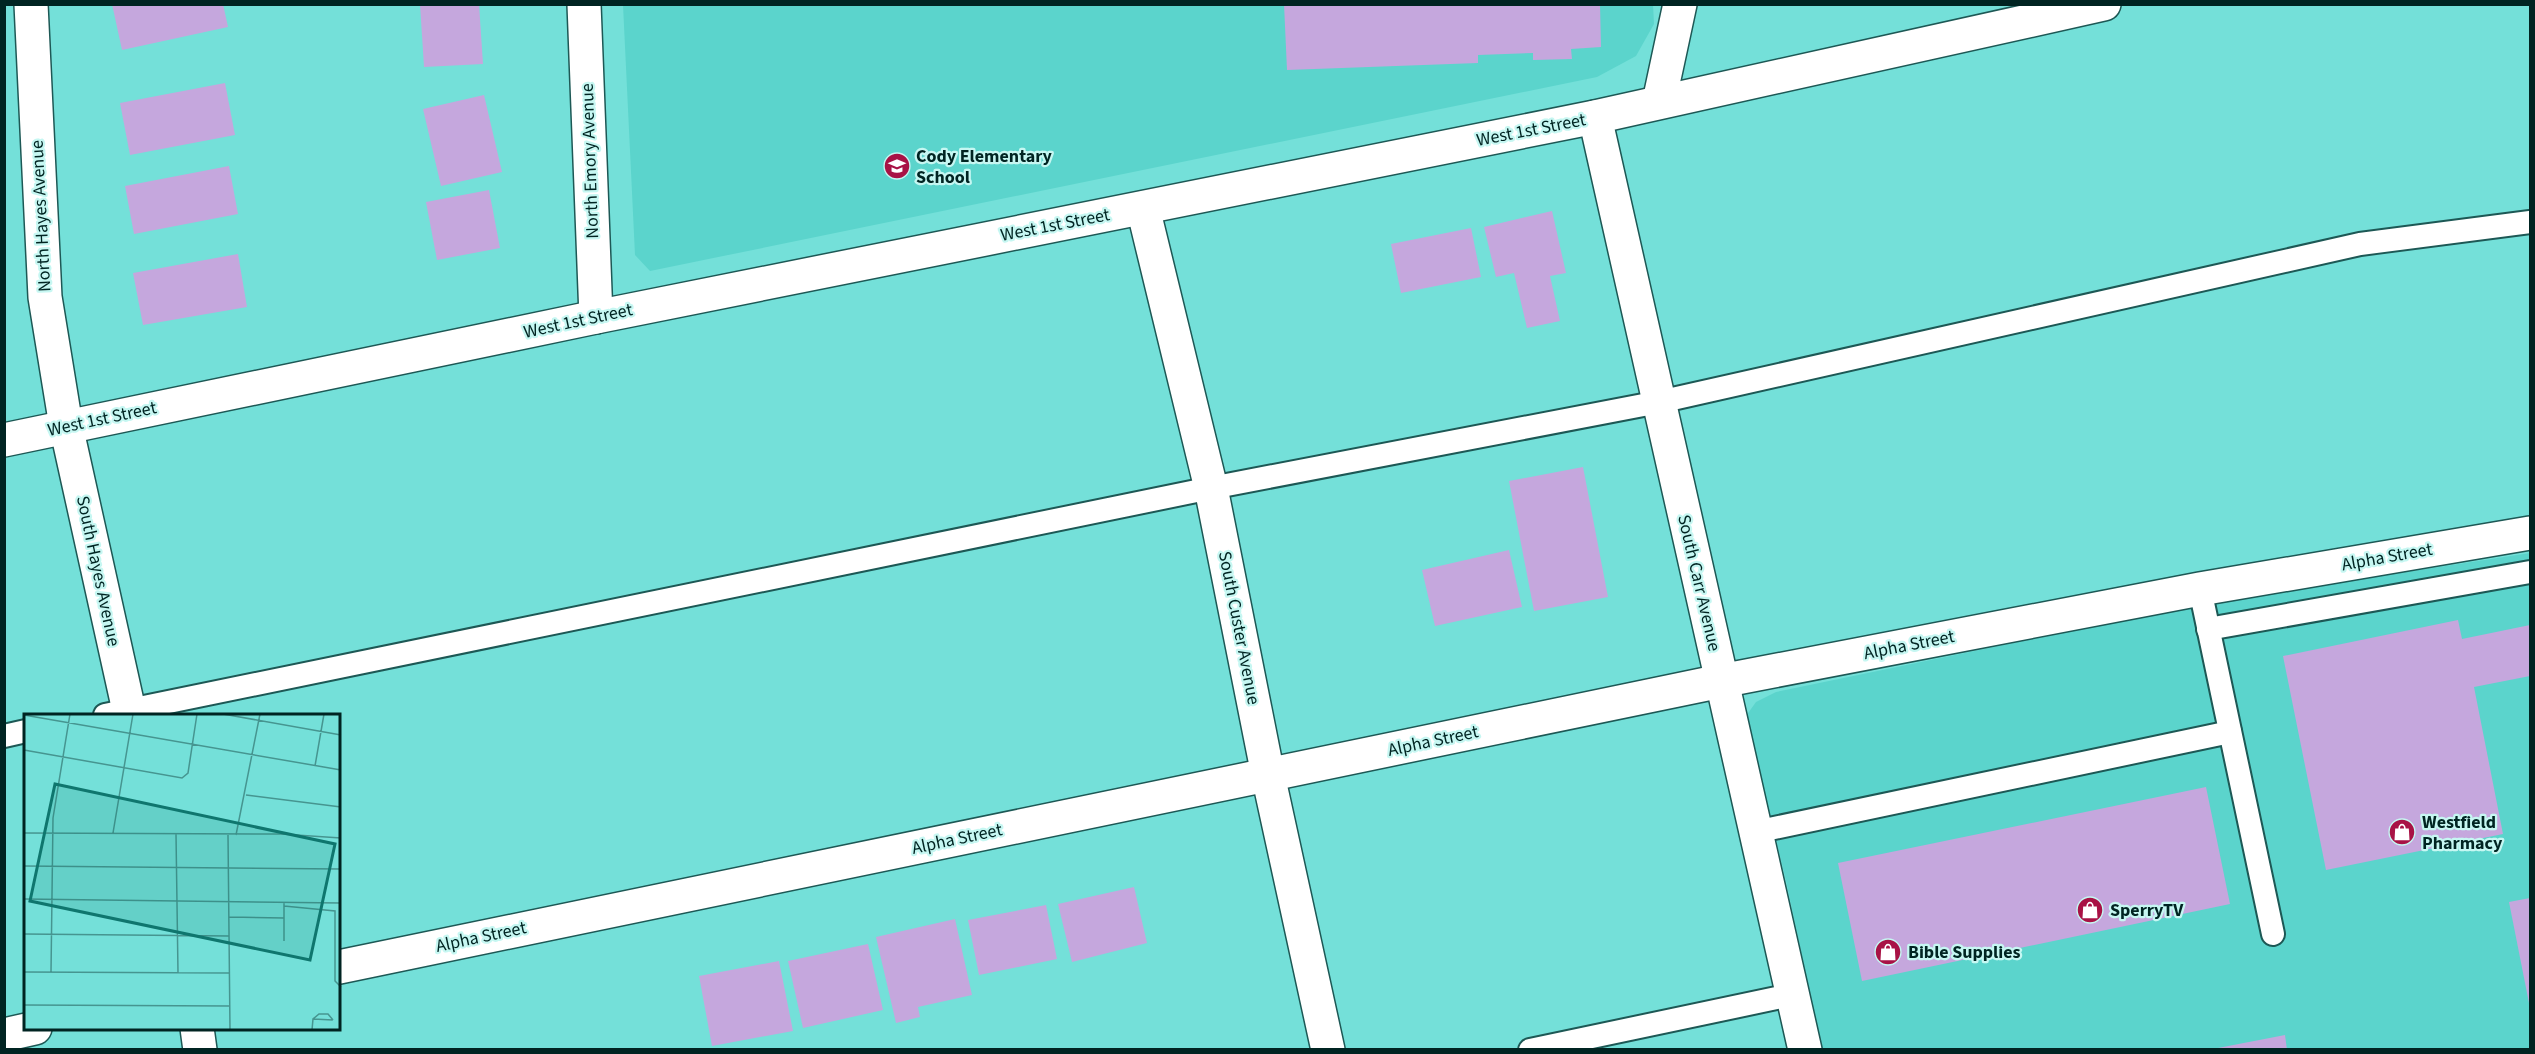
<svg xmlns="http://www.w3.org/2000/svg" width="2535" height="1054" font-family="'Source Sans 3',sans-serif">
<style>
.built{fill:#5bd4cc}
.building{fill:#c5a7dd}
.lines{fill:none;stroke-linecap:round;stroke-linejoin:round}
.lane-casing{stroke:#1d5855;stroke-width:26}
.street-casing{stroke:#1d5855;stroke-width:36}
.lane{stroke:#fff;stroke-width:22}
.street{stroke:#fff;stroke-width:33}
.labels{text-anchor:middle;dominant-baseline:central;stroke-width:4.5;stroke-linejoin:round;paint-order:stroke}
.street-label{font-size:18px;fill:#002422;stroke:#c6f7f2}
.poi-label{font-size:18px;font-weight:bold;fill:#002422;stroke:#c6f7f2;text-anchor:start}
.inset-road{fill:none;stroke:#469590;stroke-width:1.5}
.view{fill:#0f766e;fill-opacity:0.15;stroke:#0f766e;stroke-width:3}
.inset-edge{fill:none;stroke:#002422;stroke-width:3}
</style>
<rect width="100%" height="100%" fill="#74e0d9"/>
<g class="built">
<path d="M 1653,4 L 1654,24 L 1636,56 L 1597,77 L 650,271 L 635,255 L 623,5 Z"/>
<path d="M 2530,553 L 2530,1049 L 1822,1049 L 1786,881 L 1746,716 L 1756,702 L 1776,692 L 2149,615 L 2251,596 Z"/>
</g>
<g class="building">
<path d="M 112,4 L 223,4 L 228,27 L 122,50 Z"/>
<path d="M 420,4 L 479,4 L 483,64 L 424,67 Z"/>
<path d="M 1284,4 L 1600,4 L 1601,47 L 1571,49 L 1572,59 L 1533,60 L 1533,53 L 1478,55 L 1478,63 L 1287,70 Z"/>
<path d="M 225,83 L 235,135 L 130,155 L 120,103 Z"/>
<path d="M 484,95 L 502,172 L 441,186 L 423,109 Z"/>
<path d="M 229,166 L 238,214 L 134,234 L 125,186 Z"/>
<path d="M 489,190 L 500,248 L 437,260 L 426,202 Z"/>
<path d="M 1552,211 L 1566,273 L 1550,276 L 1560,321 L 1527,328 L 1514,273 L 1496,277 L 1484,227 Z"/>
<path d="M 1471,228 L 1481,277 L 1401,293 L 1391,244 Z"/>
<path d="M 238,254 L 247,307 L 143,325 L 133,273 Z"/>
<path d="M 1583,467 L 1608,597 L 1534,611 L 1509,481 Z"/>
<path d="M 1509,550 L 1522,607 L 1435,626 L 1422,570 Z"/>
<path d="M 2458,620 L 2462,639 L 2530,625 L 2530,676 L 2474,687 L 2503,834 L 2326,870 L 2283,656 Z"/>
<path d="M 2206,787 L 2230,904 L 1862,981 L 1838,863 Z"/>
<path d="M 1134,887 L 1147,943 L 1072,962 L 1058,904 Z"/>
<path d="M 2530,898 L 2530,1003 L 2529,1003 L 2509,902 Z"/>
<path d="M 1046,905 L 1057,959 L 979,975 L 968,920 Z"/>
<path d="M 955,919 L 972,995 L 918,1007 L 920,1017 L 896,1023 L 876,937 Z"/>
<path d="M 868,944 L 883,1010 L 803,1028 L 788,961 Z"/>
<path d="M 779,961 L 793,1031 L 712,1046 L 699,976 Z"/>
<path d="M 2285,1035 L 2287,1050 L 2218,1050 L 2218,1048 Z"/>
</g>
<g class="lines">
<defs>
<g id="lane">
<path d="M 2200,589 L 2273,934"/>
<path d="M 2208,629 L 2530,572"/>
<path d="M 105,715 L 1211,488 L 1659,402 L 2360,244 L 2530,222"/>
<path d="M 4,736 L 26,731"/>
<path d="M 1755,832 L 2230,732"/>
<path d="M 1530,1050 L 1791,995"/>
</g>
<g id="street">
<path d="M 31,4 L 45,297 L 66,426 L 130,715"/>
<path d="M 584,4 L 596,317"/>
<path d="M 1659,102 L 1680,4"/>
<path d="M 1595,117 L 1805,1050"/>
<path d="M 1143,208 L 1211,488 L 1268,775 L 1328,1050"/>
<path d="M 4,440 L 596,317 L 1595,117 L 2104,4"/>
<path d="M 339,967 L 1721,681 L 2200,589 L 2530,533"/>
<path d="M 197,1028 L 200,1050"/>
<path d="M 4,1035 L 35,1028"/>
</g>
</defs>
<use href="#lane" class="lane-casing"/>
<use href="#street" class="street-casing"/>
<use href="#lane" class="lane"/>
<use href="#street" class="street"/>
</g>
<defs>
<symbol id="school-disc" viewBox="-11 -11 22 22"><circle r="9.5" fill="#a81245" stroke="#c6f7f2"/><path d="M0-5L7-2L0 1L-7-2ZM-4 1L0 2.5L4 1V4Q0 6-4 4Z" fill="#fff"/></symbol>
<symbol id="shop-disc" viewBox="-11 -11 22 22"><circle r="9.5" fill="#a81245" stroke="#c6f7f2"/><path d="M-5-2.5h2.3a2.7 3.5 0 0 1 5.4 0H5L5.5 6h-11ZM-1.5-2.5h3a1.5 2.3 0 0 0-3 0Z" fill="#fff"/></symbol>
</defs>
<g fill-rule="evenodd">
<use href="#school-disc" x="882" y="151" width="30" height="30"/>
<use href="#shop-disc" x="2387" y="817" width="30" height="30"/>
<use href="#shop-disc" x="2075" y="895" width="30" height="30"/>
<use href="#shop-disc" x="1873" y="937" width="30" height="30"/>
</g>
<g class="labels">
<g class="street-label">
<text transform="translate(1531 130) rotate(-11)">West 1st Street</text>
<text transform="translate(590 161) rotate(-92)">North Emory Avenue</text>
<text transform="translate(41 216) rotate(-93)">North Hayes Avenue</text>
<text transform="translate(1055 225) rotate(-11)">West 1st Street</text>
<text transform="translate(578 321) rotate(-12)">West 1st Street</text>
<text transform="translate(102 419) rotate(-12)">West 1st Street</text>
<text transform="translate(2387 557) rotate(-10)">Alpha Street</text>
<text transform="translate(98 571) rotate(78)">South Hayes Avenue</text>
<text transform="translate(1699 583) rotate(77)">South Carr Avenue</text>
<text transform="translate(1239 628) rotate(79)">South Custer Avenue</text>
<text transform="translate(1909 645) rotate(-11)">Alpha Street</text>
<text transform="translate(1433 741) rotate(-12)">Alpha Street</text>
<text transform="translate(957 839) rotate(-12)">Alpha Street</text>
<text transform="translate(481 937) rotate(-12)">Alpha Street</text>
</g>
<g class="poi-label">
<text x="916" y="156">Cody Elementary<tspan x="916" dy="21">School</tspan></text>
<text x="2422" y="822">Westfield<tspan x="2422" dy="21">Pharmacy</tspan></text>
<text x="2110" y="910">SperryTV</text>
<text x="1908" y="952">Bible Supplies</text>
</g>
</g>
<g transform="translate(24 714)">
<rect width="316" height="316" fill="#74e0d9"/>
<path class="inset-road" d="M 199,0 L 317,21M 0,1 L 317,56M 0,36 L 158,64 L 164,59 L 173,0M 291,52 L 300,0M 222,81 L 317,93M 0,119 L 257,120 L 317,124M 89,119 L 109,0M 152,120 L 154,259M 204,121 L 206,316M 212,121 L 236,0M 0,152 L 317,155M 0,185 L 317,189M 260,192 L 311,197 L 311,267 L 317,273M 205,203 L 260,204M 0,220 L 205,222M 260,227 L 260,188M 0,258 L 206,259M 27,258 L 29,104 L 46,0M 0,291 L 206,292M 289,305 L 309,306M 288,316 L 289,305 L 295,300 L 304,300 L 309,306"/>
<path class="view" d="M 31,70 L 311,130 L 286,246 L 6,187 Z"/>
<rect width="316" height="316" class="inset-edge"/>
</g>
<rect width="2535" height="1054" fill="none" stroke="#002422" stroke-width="12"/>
</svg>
